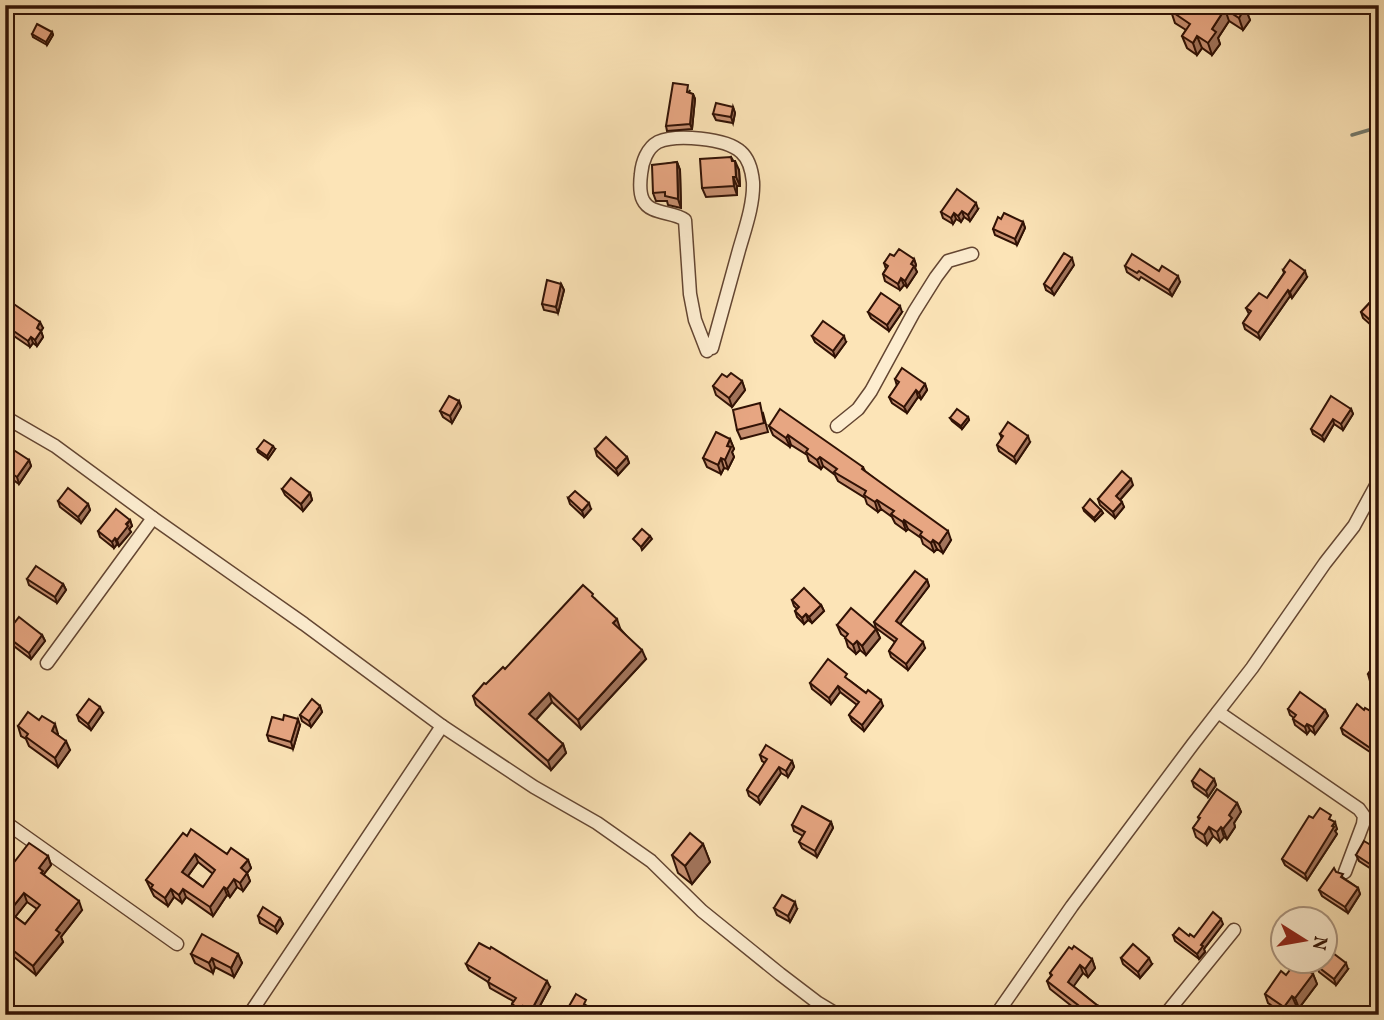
<svg xmlns="http://www.w3.org/2000/svg" width="1384" height="1020" font-family="Vollkorn,serif">
<style>
.lines{fill:none;stroke-linecap:round;stroke-linejoin:round}
.stream{stroke:#73796c;stroke-width:3.5}
.street-casing{stroke:#644632;stroke-width:15}
.street{stroke:#fdedd0;stroke-width:12}
.wall{fill:#c78f70;stroke:#311205;stroke-width:2;fill-rule:evenodd}
.shaded-wall{fill:#a2745b;stroke:#311205;stroke-width:2}
.building{fill:#e7a682;stroke:#311205;stroke-width:2;fill-rule:evenodd}
</style>
<rect width="100%" height="100%" fill="#fce4b7"/>
<filter id="stains"><feTurbulence type="fractalNoise" baseFrequency=".00286" numOctaves="4"/><feColorMatrix values="0 0 0 0 .2 0 0 0 0 .09 0 0 0 0 .02 0 0 0 .5 -.17"/></filter>
<radialGradient id="worn" r=".72"><stop offset=".6" stop-color="#630" stop-opacity="0"/><stop offset="1" stop-color="#630" stop-opacity=".3"/></radialGradient>
<g class="lines">
<path class="stream" d="M 1352,135 L 1379,127"/>
<defs>
<g id="street">
<path d="M 707,351 L 695,320 L 690,294 L 685,220 C 673,211 650,215 643,200 C 639,192 640,182 641,174 C 642,162 647,148 658,142 C 676,134 726,138 741,152 C 749,159 752,172 753,182 C 754,204 745,229 739,250 C 730,283 721,316 712,348"/>
<path d="M 5,417 L 55,446 L 153,518 L 304,624 L 442,726 L 534,787 L 597,823 L 651,861 L 702,911 L 780,974 L 818,1003 L 838,1015"/>
<path d="M 837,426 L 858,409 L 871,391 L 914,312 L 936,277 L 948,261 L 972,254"/>
<path d="M 47,663 L 153,518"/>
<path d="M 1218,712 L 1359,809 L 1364,816 L 1363,824 L 1345,872"/>
<path d="M 5,822 L 177,944"/>
<path d="M 249,1015 L 442,726"/>
<path d="M 996,1015 L 1072,906 L 1193,744 L 1252,668 L 1325,563 L 1354,526 L 1379,480"/>
<path d="M 1165,1015 L 1234,930"/>
</g>
</defs>
<use href="#street" class="street-casing"/>
<use href="#street" class="street"/>
</g>
<g class="wall">
<path d="M 1244,5 L 1250,20 L 1243,30 L 1229,21 L 1218,38 L 1220,44 L 1212,55 L 1202,48 L 1197,55 L 1187,48 L 1182,36 L 1186,30 L 1175,23 L 1171,11 L 1201,7 Z"/>
<path d="M 52,32 L 53,35 L 47,45 L 33,37 L 32,34 Z"/>
<path d="M 690,90 L 689,93 L 693,94 L 695,99 L 692,129 L 667,131 L 666,126 Z"/>
<path d="M 733,107 L 735,113 L 733,123 L 716,120 L 713,114 Z"/>
<path d="M 731,157 L 739,170 L 740,186 L 737,186 L 737,195 L 706,197 L 702,188 Z"/>
<path d="M 677,162 L 680,170 L 681,208 L 668,205 L 667,201 L 656,201 L 653,193 L 660,165 Z"/>
<path d="M 978,209 L 970,221 L 964,217 L 961,222 L 956,219 L 953,224 L 943,218 L 941,212 Z"/>
<path d="M 1001,219 L 1023,222 L 1025,228 L 1017,245 L 995,235 L 993,229 Z"/>
<path d="M 894,256 L 914,259 L 916,265 L 915,268 L 917,272 L 907,287 L 904,285 L 900,290 L 885,281 L 883,274 L 886,269 L 884,263 Z"/>
<path d="M 1074,265 L 1054,295 L 1046,290 L 1044,284 Z"/>
<path d="M 1125,266 L 1159,271 L 1180,282 L 1172,296 L 1141,277 L 1139,280 L 1127,272 Z"/>
<path d="M 1283,270 L 1307,277 L 1292,298 L 1290,296 L 1260,339 L 1245,329 L 1243,323 L 1249,314 L 1246,308 L 1267,298 L 1284,273 Z"/>
<path d="M 1379,282 L 1379,319 L 1372,326 L 1363,318 L 1361,312 L 1375,297 L 1372,290 Z"/>
<path d="M 561,284 L 564,290 L 558,313 L 544,310 L 542,304 Z"/>
<path d="M 5,298 L 43,328 L 41,331 L 43,337 L 37,346 L 33,343 L 30,347 L 5,330 Z"/>
<path d="M 868,312 L 902,312 L 889,331 L 871,318 Z"/>
<path d="M 812,336 L 846,342 L 835,357 L 815,342 Z"/>
<path d="M 727,377 L 742,381 L 745,390 L 732,407 L 716,395 L 713,386 Z"/>
<path d="M 895,379 L 925,384 L 927,390 L 921,399 L 918,397 L 907,413 L 892,403 L 889,397 L 897,386 Z"/>
<path d="M 459,401 L 461,407 L 452,423 L 443,417 L 440,411 Z"/>
<path d="M 1351,409 L 1353,414 L 1343,430 L 1334,424 L 1324,441 L 1313,434 L 1311,429 Z"/>
<path d="M 763,413 L 768,432 L 741,439 L 737,430 Z"/>
<path d="M 968,417 L 969,420 L 962,429 L 952,421 L 950,418 Z"/>
<path d="M 769,426 L 863,467 L 865,471 L 951,540 L 943,553 L 937,549 L 934,552 L 923,544 L 921,538 L 908,529 L 906,531 L 895,523 L 892,517 L 881,509 L 878,512 L 867,504 L 865,498 L 838,481 L 835,475 L 823,466 L 821,469 L 809,461 L 807,455 L 791,445 L 790,447 L 773,435 Z"/>
<path d="M 1000,434 L 1030,442 L 1016,463 L 999,451 L 997,445 L 1002,439 Z"/>
<path d="M 730,439 L 734,449 L 732,452 L 734,457 L 728,469 L 724,468 L 721,474 L 707,467 L 703,458 Z"/>
<path d="M 257,449 L 275,449 L 268,459 L 258,452 Z"/>
<path d="M 595,449 L 627,457 L 629,463 L 618,475 L 597,456 Z"/>
<path d="M 5,452 L 29,460 L 31,466 L 19,484 L 5,474 Z"/>
<path d="M 1133,485 L 1120,500 L 1124,507 L 1115,518 L 1100,505 L 1098,499 Z"/>
<path d="M 282,489 L 310,493 L 312,500 L 303,511 L 285,495 Z"/>
<path d="M 568,498 L 591,509 L 584,517 L 570,504 Z"/>
<path d="M 58,501 L 88,504 L 90,510 L 81,523 L 60,507 Z"/>
<path d="M 1083,508 L 1101,510 L 1103,513 L 1095,521 L 1084,511 Z"/>
<path d="M 130,520 L 132,526 L 129,529 L 131,532 L 119,546 L 117,544 L 114,548 L 100,537 L 98,531 Z"/>
<path d="M 27,579 L 63,584 L 66,590 L 57,603 L 29,585 Z"/>
<path d="M 927,580 L 929,586 L 900,624 L 925,648 L 908,670 L 891,657 L 889,651 L 895,642 L 876,628 L 874,622 Z"/>
<path d="M 595,599 L 646,659 L 581,729 L 552,702 L 536,720 L 563,744 L 566,753 L 551,770 L 476,705 L 473,696 L 505,669 Z"/>
<path d="M 792,600 L 821,605 L 824,611 L 812,623 L 808,620 L 804,624 L 797,617 L 795,611 L 797,609 L 794,606 Z"/>
<path d="M 837,625 L 876,629 L 880,638 L 866,655 L 860,650 L 856,654 L 848,647 L 845,637 L 841,634 Z"/>
<path d="M 5,635 L 42,635 L 45,641 L 31,659 L 7,641 Z"/>
<path d="M 1379,660 L 1379,686 L 1370,681 L 1368,674 Z"/>
<path d="M 849,680 L 883,706 L 864,731 L 852,721 L 849,715 L 857,705 L 840,692 L 831,704 L 812,689 L 810,683 Z"/>
<path d="M 320,706 L 322,712 L 311,727 L 302,721 L 300,715 Z"/>
<path d="M 1288,709 L 1325,710 L 1328,716 L 1315,734 L 1310,730 L 1307,734 L 1295,725 L 1293,719 L 1294,718 L 1290,715 Z"/>
<path d="M 1364,710 L 1379,716 L 1379,758 L 1343,734 L 1341,728 Z"/>
<path d="M 103,713 L 91,730 L 79,721 L 77,715 Z"/>
<path d="M 300,725 L 293,749 L 269,741 L 267,735 Z"/>
<path d="M 18,726 L 58,734 L 58,735 L 70,750 L 58,767 L 29,746 L 26,739 L 21,736 Z"/>
<path d="M 760,755 L 792,761 L 794,767 L 788,777 L 781,773 L 760,804 L 749,796 L 747,790 L 765,763 L 762,761 Z"/>
<path d="M 1214,779 L 1216,785 L 1208,797 L 1194,787 L 1192,781 Z"/>
<path d="M 1237,803 L 1241,812 L 1234,823 L 1235,827 L 1227,839 L 1224,837 L 1220,842 L 1213,836 L 1207,845 L 1196,837 L 1193,828 L 1199,820 L 1198,817 Z"/>
<path d="M 1313,818 L 1333,822 L 1337,829 L 1335,831 L 1337,834 L 1307,880 L 1285,865 L 1282,859 Z"/>
<path d="M 831,822 L 833,828 L 817,857 L 802,848 L 799,842 L 803,836 L 794,831 L 792,825 Z"/>
<path d="M 187,836 L 227,854 L 248,860 L 251,868 L 247,873 L 250,881 L 243,891 L 237,887 L 230,897 L 227,895 L 213,916 L 186,897 L 182,903 L 174,897 L 168,906 L 154,896 L 146,880 ZM 198,862 L 213,874 L 203,887 L 188,876 Z"/>
<path d="M 703,844 L 710,862 L 692,884 L 678,873 L 672,855 Z"/>
<path d="M 1379,850 L 1379,874 L 1359,861 L 1356,855 Z"/>
<path d="M 48,856 L 51,865 L 44,874 L 44,875 L 82,910 L 61,937 L 63,942 L 36,975 L 8,952 L 5,955 L 5,874 ZM 27,902 L 37,909 L 25,924 L 15,917 Z"/>
<path d="M 1336,872 L 1345,879 L 1358,888 L 1360,894 L 1348,913 L 1322,896 L 1319,890 Z"/>
<path d="M 774,908 L 797,909 L 790,922 L 777,915 Z"/>
<path d="M 258,916 L 280,918 L 283,924 L 277,933 L 260,923 Z"/>
<path d="M 1223,924 L 1204,949 L 1205,952 L 1199,959 L 1175,941 L 1173,935 L 1189,936 L 1194,937 Z"/>
<path d="M 191,954 L 238,954 L 242,963 L 234,977 L 215,967 L 213,973 L 195,963 Z"/>
<path d="M 1121,958 L 1152,964 L 1140,978 L 1123,964 Z"/>
<path d="M 1092,959 L 1095,968 L 1088,977 L 1083,973 L 1073,986 L 1098,1006 L 1101,1014 L 1100,1015 L 1083,1015 L 1050,989 L 1047,981 L 1051,976 L 1050,973 Z"/>
<path d="M 466,964 L 550,987 L 535,1015 L 529,1015 L 525,1012 L 524,1015 L 522,1015 L 514,1010 L 512,1004 L 513,1001 L 490,988 L 488,982 L 469,970 Z"/>
<path d="M 1317,966 L 1348,969 L 1336,985 L 1319,972 Z"/>
<path d="M 1313,974 L 1317,984 L 1299,1008 L 1296,1005 L 1289,1015 L 1285,1015 L 1268,1003 L 1265,994 L 1286,975 Z"/>
</g>
<g class="shaded-wall">
<path d="M 1239,5 L 1244,5 L 1250,20 L 1243,30 L 1239,18 Z"/>
<path d="M 1225,9 L 1229,21 L 1218,38 L 1220,44 L 1212,55 L 1208,43 L 1212,29 Z"/>
<path d="M 52,32 L 53,35 L 47,45 L 46,42 Z"/>
<path d="M 1197,36 L 1202,48 L 1197,55 L 1193,43 Z"/>
<path d="M 693,94 L 695,99 L 692,129 L 690,124 Z"/>
<path d="M 733,107 L 735,113 L 733,123 L 731,117 Z"/>
<path d="M 735,161 L 739,170 L 740,186 L 736,177 Z"/>
<path d="M 677,162 L 680,170 L 681,208 L 678,199 Z"/>
<path d="M 733,177 L 737,186 L 737,195 L 734,186 Z"/>
<path d="M 976,203 L 978,209 L 970,221 L 968,215 Z"/>
<path d="M 962,211 L 964,217 L 961,222 L 958,216 Z"/>
<path d="M 954,213 L 956,219 L 953,224 L 951,218 Z"/>
<path d="M 1023,222 L 1025,228 L 1017,245 L 1015,239 Z"/>
<path d="M 1072,258 L 1074,265 L 1054,295 L 1051,289 Z"/>
<path d="M 914,259 L 916,265 L 915,268 L 917,272 L 907,287 L 905,281 L 911,264 Z"/>
<path d="M 1305,271 L 1307,277 L 1292,298 L 1290,292 Z"/>
<path d="M 1178,276 L 1180,282 L 1172,296 L 1169,290 Z"/>
<path d="M 901,278 L 904,285 L 900,290 L 898,284 Z"/>
<path d="M 561,284 L 564,290 L 558,313 L 556,307 Z"/>
<path d="M 1288,290 L 1290,296 L 1260,339 L 1258,333 Z"/>
<path d="M 900,306 L 902,312 L 889,331 L 887,325 Z"/>
<path d="M 1379,310 L 1379,319 L 1372,326 L 1370,320 Z"/>
<path d="M 40,322 L 43,328 L 39,334 L 37,328 Z"/>
<path d="M 41,331 L 43,337 L 37,346 L 35,340 Z"/>
<path d="M 844,336 L 846,342 L 835,357 L 833,351 Z"/>
<path d="M 31,337 L 33,343 L 30,347 L 28,341 Z"/>
<path d="M 742,381 L 745,390 L 732,407 L 729,398 Z"/>
<path d="M 925,384 L 927,390 L 921,399 L 919,393 Z"/>
<path d="M 916,390 L 918,397 L 907,413 L 904,407 Z"/>
<path d="M 459,401 L 461,407 L 452,423 L 450,416 Z"/>
<path d="M 1351,409 L 1353,414 L 1343,430 L 1341,424 Z"/>
<path d="M 968,417 L 969,420 L 962,429 L 961,426 Z"/>
<path d="M 1333,419 L 1334,424 L 1324,441 L 1322,436 Z"/>
<path d="M 7,430 L 10,439 L 5,447 L 5,433 Z"/>
<path d="M 788,435 L 791,445 L 790,447 L 786,438 Z"/>
<path d="M 1028,436 L 1030,442 L 1016,463 L 1014,457 Z"/>
<path d="M 730,439 L 734,449 L 732,452 L 734,457 L 728,469 L 725,460 L 727,446 Z"/>
<path d="M 273,446 L 275,449 L 268,459 L 267,456 Z"/>
<path d="M 627,457 L 629,463 L 618,475 L 616,469 Z"/>
<path d="M 820,457 L 823,466 L 821,469 L 817,460 Z"/>
<path d="M 721,458 L 724,468 L 721,474 L 718,465 Z"/>
<path d="M 29,460 L 31,466 L 19,484 L 17,477 Z"/>
<path d="M 1131,479 L 1133,485 L 1118,502 L 1116,496 Z"/>
<path d="M 310,493 L 312,500 L 303,511 L 301,504 Z"/>
<path d="M 877,500 L 881,509 L 878,512 L 875,502 Z"/>
<path d="M 1122,502 L 1124,507 L 1115,518 L 1113,512 Z"/>
<path d="M 589,503 L 591,509 L 584,517 L 582,511 Z"/>
<path d="M 88,504 L 90,510 L 81,523 L 78,517 Z"/>
<path d="M 1101,510 L 1103,513 L 1095,521 L 1094,518 Z"/>
<path d="M 130,520 L 132,526 L 129,529 L 131,532 L 119,546 L 117,540 Z"/>
<path d="M 904,520 L 908,529 L 906,531 L 903,522 Z"/>
<path d="M 948,531 L 951,540 L 943,553 L 939,544 Z"/>
<path d="M 650,536 L 652,539 L 642,550 L 641,547 Z"/>
<path d="M 115,538 L 117,544 L 114,548 L 112,542 Z"/>
<path d="M 933,540 L 937,549 L 934,552 L 931,543 Z"/>
<path d="M 927,580 L 929,586 L 898,627 L 896,621 Z"/>
<path d="M 63,584 L 66,590 L 57,603 L 55,597 Z"/>
<path d="M 821,605 L 824,611 L 812,623 L 809,617 Z"/>
<path d="M 806,614 L 808,620 L 804,624 L 802,618 Z"/>
<path d="M 617,619 L 620,628 L 617,632 L 613,623 Z"/>
<path d="M 876,629 L 880,638 L 866,655 L 862,646 Z"/>
<path d="M 42,635 L 45,641 L 31,659 L 29,653 Z"/>
<path d="M 857,641 L 860,650 L 856,654 L 853,645 Z"/>
<path d="M 923,642 L 925,648 L 908,670 L 906,664 Z"/>
<path d="M 642,650 L 646,659 L 581,729 L 578,720 Z"/>
<path d="M 838,686 L 840,692 L 831,704 L 829,698 Z"/>
<path d="M 549,693 L 552,702 L 532,724 L 529,714 Z"/>
<path d="M 881,700 L 883,706 L 864,731 L 862,725 Z"/>
<path d="M 320,706 L 322,712 L 311,727 L 309,721 Z"/>
<path d="M 100,707 L 103,713 L 91,730 L 88,724 Z"/>
<path d="M 1325,710 L 1328,716 L 1315,734 L 1313,727 Z"/>
<path d="M 298,719 L 300,725 L 293,749 L 291,742 Z"/>
<path d="M 55,724 L 58,734 L 56,740 L 52,731 Z"/>
<path d="M 1307,724 L 1310,730 L 1307,734 L 1305,727 Z"/>
<path d="M 66,741 L 70,750 L 58,767 L 55,758 Z"/>
<path d="M 563,744 L 566,753 L 551,770 L 548,761 Z"/>
<path d="M 792,761 L 794,767 L 788,777 L 786,771 Z"/>
<path d="M 779,767 L 781,773 L 760,804 L 758,797 Z"/>
<path d="M 1214,779 L 1216,785 L 1208,797 L 1206,791 Z"/>
<path d="M 1237,803 L 1241,812 L 1234,823 L 1235,827 L 1227,839 L 1223,829 L 1229,815 Z"/>
<path d="M 831,822 L 833,828 L 817,857 L 815,851 Z"/>
<path d="M 1335,822 L 1337,829 L 1335,831 L 1337,834 L 1307,880 L 1305,874 Z"/>
<path d="M 1209,827 L 1213,836 L 1207,845 L 1204,835 Z"/>
<path d="M 1221,827 L 1224,837 L 1220,842 L 1217,832 Z"/>
<path d="M 703,844 L 710,862 L 692,884 L 685,866 Z"/>
<path d="M 195,854 L 198,862 L 185,880 L 182,872 Z"/>
<path d="M 48,856 L 51,865 L 44,874 L 46,880 L 39,868 Z"/>
<path d="M 248,860 L 251,868 L 244,877 L 241,868 Z"/>
<path d="M 247,873 L 250,881 L 243,891 L 240,883 Z"/>
<path d="M 234,879 L 237,887 L 230,897 L 227,889 Z"/>
<path d="M 224,887 L 227,895 L 213,916 L 210,907 Z"/>
<path d="M 1358,888 L 1360,894 L 1348,913 L 1345,907 Z"/>
<path d="M 171,889 L 174,897 L 168,906 L 165,898 Z"/>
<path d="M 183,889 L 186,897 L 182,903 L 179,895 Z"/>
<path d="M 24,893 L 27,902 L 12,921 L 9,912 Z"/>
<path d="M 79,901 L 82,910 L 61,937 L 63,942 L 36,975 L 33,966 L 56,930 Z"/>
<path d="M 795,902 L 797,909 L 790,922 L 788,916 Z"/>
<path d="M 280,918 L 283,924 L 277,933 L 275,927 Z"/>
<path d="M 1221,919 L 1223,924 L 1204,949 L 1205,952 L 1199,959 L 1197,954 L 1201,945 Z"/>
<path d="M 238,954 L 242,963 L 234,977 L 231,968 Z"/>
<path d="M 212,958 L 215,967 L 213,973 L 209,963 Z"/>
<path d="M 1149,958 L 1152,964 L 1140,978 L 1138,972 Z"/>
<path d="M 1092,959 L 1095,968 L 1088,977 L 1085,969 Z"/>
<path d="M 1346,963 L 1348,969 L 1336,985 L 1334,979 Z"/>
<path d="M 1080,965 L 1083,973 L 1071,990 L 1068,982 Z"/>
<path d="M 1313,974 L 1317,984 L 1299,1008 L 1295,998 Z"/>
<path d="M 547,981 L 550,987 L 535,1015 L 532,1015 L 531,1011 Z"/>
<path d="M 1292,996 L 1296,1005 L 1289,1015 L 1287,1015 L 1284,1007 Z"/>
<path d="M 523,1006 L 525,1012 L 524,1015 L 521,1010 Z"/>
<path d="M 1098,1006 L 1101,1014 L 1100,1015 L 1091,1015 Z"/>
</g>
<g class="building">
<path d="M 1175,5 L 1199,5 L 1201,7 L 1202,5 L 1241,5 L 1245,8 L 1239,18 L 1225,9 L 1212,29 L 1216,32 L 1208,43 L 1197,36 L 1193,43 L 1182,36 L 1190,24 L 1171,11 Z"/>
<path d="M 37,24 L 52,32 L 46,42 L 32,34 Z"/>
<path d="M 673,83 L 688,85 L 687,92 L 693,94 L 690,124 L 666,126 Z"/>
<path d="M 716,103 L 733,107 L 731,117 L 713,114 Z"/>
<path d="M 731,157 L 732,161 L 735,161 L 736,177 L 733,177 L 734,186 L 702,188 L 700,159 Z"/>
<path d="M 677,162 L 678,199 L 665,196 L 665,192 L 653,193 L 652,165 Z"/>
<path d="M 957,189 L 976,203 L 968,215 L 962,211 L 958,216 L 954,213 L 951,218 L 941,212 Z"/>
<path d="M 1004,213 L 1023,222 L 1015,239 L 993,229 L 998,217 L 1001,219 Z"/>
<path d="M 899,249 L 914,259 L 911,264 L 914,266 L 905,281 L 901,278 L 898,284 L 883,274 L 888,266 L 884,263 L 890,254 L 894,256 Z"/>
<path d="M 1064,253 L 1072,258 L 1051,289 L 1044,284 Z"/>
<path d="M 1132,254 L 1159,271 L 1162,266 L 1178,276 L 1169,290 L 1139,271 L 1137,273 L 1125,266 Z"/>
<path d="M 1290,260 L 1305,271 L 1290,292 L 1288,290 L 1258,333 L 1243,323 L 1251,311 L 1246,308 L 1259,293 L 1267,298 L 1285,272 L 1283,270 Z"/>
<path d="M 547,280 L 561,284 L 556,307 L 542,304 Z"/>
<path d="M 1379,282 L 1379,310 L 1370,320 L 1361,312 L 1377,295 L 1372,290 Z"/>
<path d="M 881,293 L 900,306 L 887,325 L 868,312 Z"/>
<path d="M 5,298 L 40,322 L 37,328 L 41,331 L 35,340 L 31,337 L 28,341 L 5,325 Z"/>
<path d="M 823,321 L 844,336 L 833,351 L 812,336 Z"/>
<path d="M 902,368 L 925,384 L 919,393 L 916,390 L 904,407 L 889,397 L 899,382 L 895,379 Z"/>
<path d="M 731,373 L 742,381 L 729,398 L 713,386 L 722,374 L 727,377 Z"/>
<path d="M 449,396 L 459,401 L 450,416 L 440,411 Z"/>
<path d="M 1331,396 L 1351,409 L 1341,424 L 1333,419 L 1322,436 L 1311,429 Z"/>
<path d="M 760,403 L 764,423 L 737,430 L 733,410 Z"/>
<path d="M 780,409 L 863,467 L 862,469 L 948,531 L 939,544 L 933,540 L 931,543 L 920,535 L 922,532 L 904,520 L 903,522 L 891,514 L 894,511 L 877,500 L 875,502 L 864,495 L 866,491 L 834,472 L 837,469 L 820,457 L 817,460 L 806,452 L 808,449 L 788,435 L 786,438 L 769,426 Z"/>
<path d="M 957,409 L 968,417 L 961,426 L 950,418 Z"/>
<path d="M 1008,422 L 1028,436 L 1014,457 L 997,445 L 1003,436 L 1000,434 Z"/>
<path d="M 716,432 L 730,439 L 727,446 L 731,447 L 725,460 L 721,458 L 718,465 L 703,458 Z"/>
<path d="M 606,437 L 627,457 L 616,469 L 595,449 Z"/>
<path d="M 264,440 L 273,446 L 267,456 L 257,449 Z"/>
<path d="M 9,447 L 29,460 L 17,477 L 5,469 L 5,452 Z"/>
<path d="M 1122,471 L 1131,479 L 1116,496 L 1122,502 L 1113,512 L 1098,499 Z"/>
<path d="M 291,478 L 310,493 L 301,504 L 282,489 Z"/>
<path d="M 68,488 L 88,504 L 78,517 L 58,501 Z"/>
<path d="M 575,491 L 589,503 L 582,511 L 568,498 Z"/>
<path d="M 1090,499 L 1101,510 L 1094,518 L 1083,508 Z"/>
<path d="M 116,509 L 130,520 L 126,524 L 128,526 L 117,540 L 115,538 L 112,542 L 98,531 Z"/>
<path d="M 642,529 L 650,536 L 641,547 L 633,539 Z"/>
<path d="M 36,566 L 63,584 L 55,597 L 27,579 Z"/>
<path d="M 915,571 L 927,580 L 896,621 L 923,642 L 906,664 L 889,651 L 897,639 L 874,622 Z"/>
<path d="M 583,585 L 593,594 L 592,596 L 617,619 L 613,623 L 642,650 L 578,720 L 549,693 L 529,714 L 563,744 L 548,761 L 473,696 L 484,683 L 486,684 L 503,667 L 505,669 Z"/>
<path d="M 804,588 L 821,605 L 809,617 L 806,614 L 802,618 L 795,611 L 799,607 L 792,600 Z"/>
<path d="M 851,608 L 876,629 L 862,646 L 857,641 L 853,645 L 845,638 L 848,634 L 837,625 Z"/>
<path d="M 19,617 L 42,635 L 29,653 L 5,635 Z"/>
<path d="M 828,659 L 847,674 L 845,677 L 866,693 L 868,690 L 881,700 L 862,725 L 849,715 L 859,702 L 838,686 L 829,698 L 810,683 Z"/>
<path d="M 1378,660 L 1379,660 L 1379,681 L 1368,674 Z"/>
<path d="M 1300,692 L 1325,710 L 1313,727 L 1307,724 L 1305,727 L 1293,719 L 1296,715 L 1288,709 Z"/>
<path d="M 89,699 L 100,707 L 88,724 L 77,715 Z"/>
<path d="M 312,699 L 320,706 L 309,721 L 300,715 Z"/>
<path d="M 1357,704 L 1364,710 L 1365,708 L 1379,716 L 1379,754 L 1341,728 Z"/>
<path d="M 28,712 L 39,720 L 42,716 L 55,724 L 52,731 L 66,741 L 55,758 L 26,737 L 28,734 L 18,726 Z"/>
<path d="M 284,715 L 298,719 L 291,742 L 267,735 L 272,717 L 283,720 Z"/>
<path d="M 766,745 L 792,761 L 786,771 L 779,767 L 758,797 L 747,790 L 767,759 L 760,755 Z"/>
<path d="M 1200,769 L 1214,779 L 1206,791 L 1192,781 Z"/>
<path d="M 1217,789 L 1237,803 L 1229,815 L 1232,818 L 1223,829 L 1221,827 L 1217,832 L 1209,827 L 1204,835 L 1193,828 L 1200,818 L 1198,817 Z"/>
<path d="M 802,806 L 831,822 L 815,851 L 799,842 L 805,832 L 792,825 Z"/>
<path d="M 1320,808 L 1331,815 L 1329,819 L 1335,822 L 1332,826 L 1334,827 L 1305,874 L 1282,859 L 1309,816 L 1313,818 Z"/>
<path d="M 191,829 L 227,854 L 231,848 L 248,860 L 241,868 L 247,873 L 240,883 L 234,879 L 227,889 L 224,887 L 210,907 L 183,889 L 179,895 L 171,889 L 165,898 L 151,888 L 153,885 L 146,880 L 183,833 L 187,836 ZM 195,854 L 215,870 L 203,887 L 182,872 Z"/>
<path d="M 690,833 L 703,844 L 685,866 L 672,855 Z"/>
<path d="M 1364,841 L 1379,850 L 1377,855 L 1379,856 L 1379,870 L 1356,855 Z"/>
<path d="M 29,843 L 48,856 L 39,868 L 43,871 L 41,873 L 79,901 L 56,930 L 60,933 L 33,966 L 5,944 L 5,874 ZM 24,893 L 40,905 L 25,924 L 9,912 Z"/>
<path d="M 1334,868 L 1336,872 L 1343,874 L 1341,877 L 1358,888 L 1345,907 L 1319,890 Z"/>
<path d="M 782,895 L 795,902 L 788,916 L 774,908 Z"/>
<path d="M 263,907 L 280,918 L 275,927 L 258,916 Z"/>
<path d="M 1213,912 L 1221,919 L 1201,945 L 1203,946 L 1197,954 L 1173,935 L 1179,928 L 1189,936 L 1190,934 L 1194,937 Z"/>
<path d="M 202,934 L 238,954 L 231,968 L 212,958 L 209,963 L 191,954 Z"/>
<path d="M 479,943 L 490,949 L 491,947 L 547,981 L 531,1011 L 523,1006 L 521,1010 L 512,1004 L 516,998 L 488,982 L 490,978 L 466,964 Z"/>
<path d="M 1133,944 L 1149,958 L 1138,972 L 1121,958 Z"/>
<path d="M 1074,946 L 1092,959 L 1085,969 L 1080,965 L 1068,982 L 1098,1006 L 1091,1015 L 1047,981 L 1052,975 L 1050,973 L 1069,947 L 1072,949 Z"/>
<path d="M 1329,950 L 1346,963 L 1334,979 L 1317,966 L 1321,961 L 1325,961 L 1325,956 Z"/>
<path d="M 1296,962 L 1313,974 L 1295,998 L 1292,996 L 1284,1007 L 1265,994 L 1281,971 L 1286,975 Z"/>
<path d="M 576,994 L 586,1000 L 584,1004 L 603,1015 L 564,1015 Z"/>
</g>
<rect width="1384" height="1020" fill="none" stroke="#fce4b7" stroke-width="28"/>
<rect x="7" y="7" width="1370" height="1006" fill="none" stroke="#311205" stroke-width="3.5"/>
<rect x="14" y="14" width="1356" height="992" fill="none" stroke="#311205" stroke-width="2"/>
<g transform="translate(1304 940) rotate(101)"><circle r="33" fill="#fdedd0" stroke="#ab957f" stroke-width="2"/>
<path d="M0-5L12 26L0 18L-12 26Z" fill="#8f2418"/>
<text y="-10" font-size="19" font-weight="bold" text-anchor="middle" fill="#311205">N</text>
</g>
<rect width="100%" height="100%" filter="url(#stains)"/>
<rect width="100%" height="100%" fill="url(#worn)"/>
</svg>
